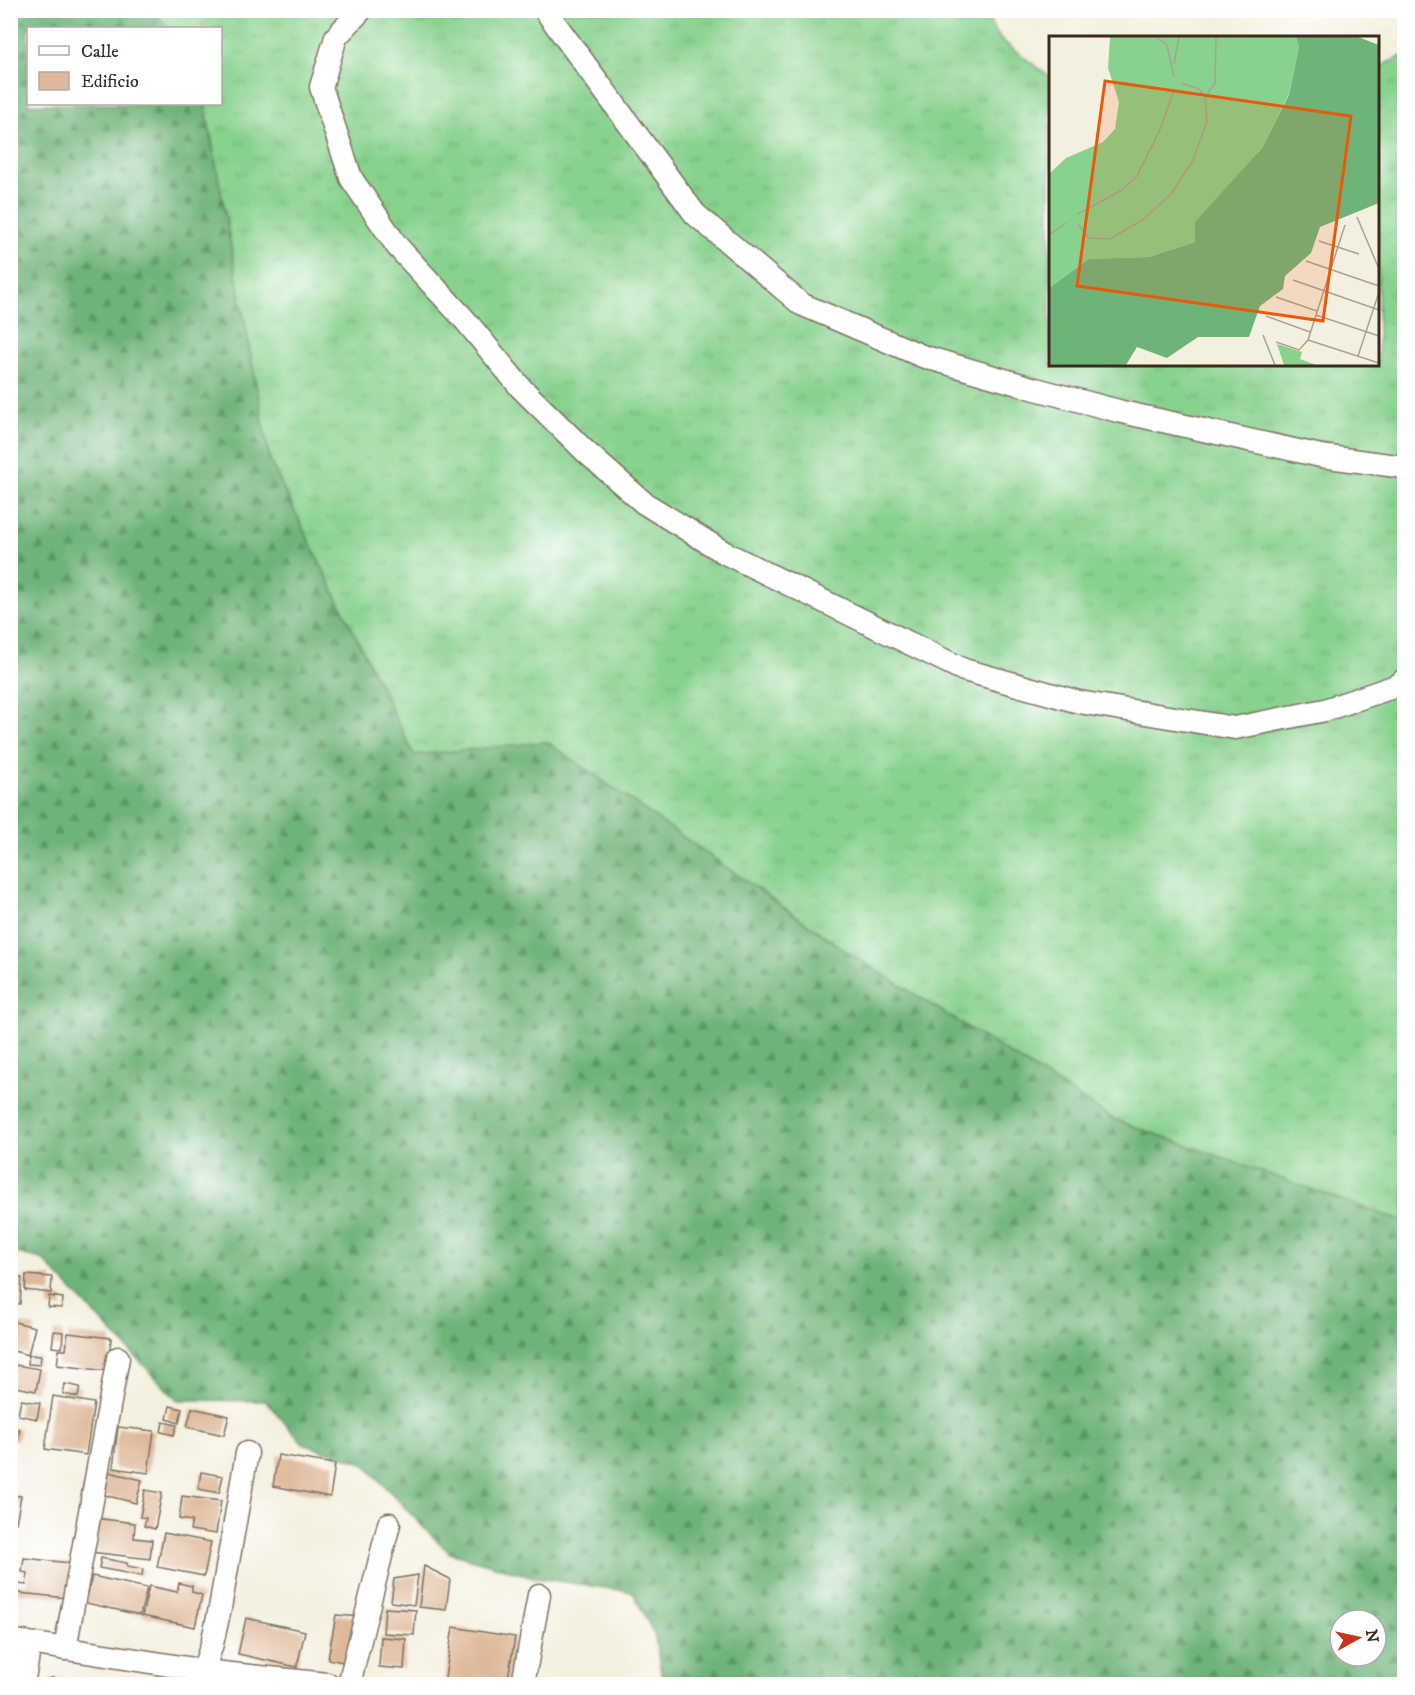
<svg xmlns="http://www.w3.org/2000/svg" width="1415" height="1695" font-family="'IM FELL DW Pica',serif">
<style>
.grass{fill:url(#grass-tufts);stroke:#627e56;stroke-width:1.5}
.forest{fill:url(#forest-firs);stroke:#546f4c;stroke-width:1.5;fill-rule:evenodd}
.building{fill:#deb898}
.lines{fill:none;stroke-linecap:round;stroke-linejoin:round}
.minor-casing{stroke:#7c6f62;stroke-width:25}
.minor{stroke:#fff;stroke-width:22}
.inset-road{fill:none;stroke:#aaa192;stroke-width:1.5}
.view{fill:#e8590c;fill-opacity:0.15;stroke:#e8590c;stroke-width:3}
.inset-edge{fill:none;stroke:#3b2a1e;stroke-width:3}
</style>
<defs>
<pattern id="grass-tufts" width="24" height="20" patternUnits="userSpaceOnUse" patternTransform="scale(1.5)"><rect width="24" height="20" fill="#88d28e"/><path d="M3 7l-1-3M5 7V3M7 7l1-3M15 17l-1-3M17 17v-4M19 17l1-3" fill="none" stroke="#76b47a"/></pattern>
<pattern id="forest-firs" width="22" height="20" patternUnits="userSpaceOnUse" patternTransform="scale(1.5)"><rect width="22" height="20" fill="#6eb479"/><path d="M5 1l3.5 6h-7zM16 11l3.5 6h-7z" fill="#5c9363"/></pattern>
</defs>
<rect width="100%" height="100%" fill="#fff"/>
<filter id="ink" filterUnits="userSpaceOnUse"><feTurbulence type="fractalNoise" baseFrequency=".0167" numOctaves="2"/><feDisplacementMap in="SourceGraphic" scale="12" xChannelSelector="R" yChannelSelector="G"/><feConvolveMatrix kernelMatrix="1 2 1 2 8 2 1 2 1" color-interpolation-filters="sRGB"/></filter>
<filter id="wash" filterUnits="userSpaceOnUse"><feTurbulence type="fractalNoise" baseFrequency=".008" numOctaves="4" result="noise"/><feDisplacementMap in="SourceGraphic" scale="24" xChannelSelector="R" yChannelSelector="G"/><feGaussianBlur stdDeviation="1.35" result="paint"/><feColorMatrix in="noise" values="0 0 0 0 0 0 0 0 0 0 0 0 0 0 0 0 0 1.4 0 .05"/><feComposite in="paint" operator="in"/></filter>
<g filter="url(#wash)">
<rect width="100%" height="100%" fill="#f4f0df"/>
<path class="grass" d="M 152,11 L 983,11 L 1000,39 L 1050,77 L 1050,364 L 1378,364 L 1378,68 L 1404,55 L 1404,1222 L 1113,1119 L 852,955 L 547,742 L 414,755 L 270,461 L 205,104 L 220,104 L 220,28 L 169,28 Z"/>
<path class="forest" d="M 11,10 L 152,11 L 169,28 L 28,28 L 28,104 L 205,104 L 270,461 L 414,755 L 547,742 L 852,955 L 1113,1119 L 1404,1222 L 1404,1684 L 663,1684 L 655,1637 L 633,1592 L 537,1578 L 450,1553 L 424,1528 L 363,1463 L 303,1444 L 266,1401 L 177,1400 L 42,1259 L 11,1252 ZM 1340,1620 L 1376,1620 L 1376,1656 L 1340,1656 Z"/>
<g id="blocks">
<g class="building">
<path d="M 26,1275 L 52,1277 L 51,1293 L 25,1290 Z"/>
<path d="M 10,1277 L 22,1278 L 20,1304 L 10,1303 Z"/>
<path d="M 49,1296 L 63,1298 L 62,1308 L 48,1307 Z"/>
<path d="M 10,1321 L 35,1327 L 28,1355 L 10,1350 Z"/>
<path d="M 54,1331 L 63,1332 L 62,1348 L 52,1347 Z"/>
<path d="M 68,1333 L 111,1338 L 108,1371 L 57,1365 L 59,1350 L 66,1350 Z"/>
<path d="M 29,1355 L 41,1356 L 40,1365 L 28,1364 Z"/>
<path d="M 15,1365 L 40,1369 L 36,1391 L 11,1386 Z"/>
<path d="M 65,1384 L 80,1387 L 78,1397 L 63,1394 Z"/>
<path d="M 53,1396 L 94,1403 L 86,1455 L 45,1449 Z"/>
<path d="M 21,1400 L 40,1403 L 37,1419 L 18,1415 Z"/>
<path d="M 170,1406 L 182,1409 L 179,1423 L 167,1419 Z"/>
<path d="M 192,1408 L 229,1416 L 224,1435 L 187,1427 Z"/>
<path d="M 163,1422 L 177,1425 L 174,1435 L 161,1432 Z"/>
<path d="M 118,1427 L 154,1431 L 148,1473 L 113,1468 Z"/>
<path d="M 10,1428 L 20,1429 L 18,1440 L 10,1439 Z"/>
<path d="M 278,1455 L 335,1464 L 330,1497 L 273,1486 Z"/>
<path d="M 105,1471 L 142,1480 L 136,1503 L 100,1494 Z"/>
<path d="M 201,1472 L 223,1476 L 219,1493 L 198,1489 Z"/>
<path d="M 145,1490 L 162,1493 L 155,1529 L 144,1526 L 146,1518 L 140,1517 Z"/>
<path d="M 10,1495 L 21,1496 L 16,1523 L 10,1523 Z"/>
<path d="M 182,1496 L 221,1501 L 216,1534 L 190,1530 L 192,1521 L 179,1519 Z"/>
<path d="M 94,1518 L 135,1523 L 134,1538 L 152,1540 L 150,1559 L 90,1552 Z"/>
<path d="M 164,1533 L 211,1542 L 204,1576 L 157,1567 Z"/>
<path d="M 24,1558 L 70,1563 L 67,1598 L 10,1592 L 10,1583 L 26,1585 L 28,1573 L 22,1572 Z"/>
<path d="M 101,1558 L 127,1563 L 127,1566 L 143,1569 L 142,1576 L 99,1568 Z"/>
<path d="M 424,1566 L 450,1579 L 446,1610 L 419,1607 Z"/>
<path d="M 418,1575 L 414,1605 L 391,1602 L 394,1579 Z"/>
<path d="M 92,1576 L 147,1588 L 140,1615 L 86,1603 Z"/>
<path d="M 179,1583 L 192,1586 L 192,1592 L 202,1595 L 195,1627 L 142,1616 L 149,1586 L 177,1592 Z"/>
<path d="M 385,1608 L 416,1610 L 414,1635 L 383,1633 Z"/>
<path d="M 336,1615 L 361,1617 L 353,1664 L 328,1659 Z"/>
<path d="M 246,1618 L 305,1631 L 297,1667 L 238,1654 Z"/>
<path d="M 453,1627 L 515,1637 L 507,1684 L 444,1684 Z"/>
<path d="M 381,1637 L 406,1639 L 404,1669 L 379,1667 Z"/>
<path d="M 51,1678 L 73,1681 L 72,1684 L 49,1684 Z"/>
</g>
</g>
</g>
<g filter="url(#ink)">
<use href="#blocks" fill-opacity="0" stroke="#7c6f62" stroke-width="1.5"/>
<g class="lines">
<defs>
<g id="minor">
<path d="M 361,10 L 336,37 L 321,87 L 351,178 L 397,246 L 465,320 L 521,388 L 586,452 L 644,503 L 725,553 L 964,670 L 1079,702 L 1235,728 L 1325,710 L 1399,685 L 1404,680"/>
<path d="M 545,10 L 695,214 L 801,304 L 922,356 L 1032,388 L 1122,412 L 1321,456 L 1404,467"/>
<path d="M 10,1640 L 213,1672 L 327,1684"/>
<path d="M 65,1649 L 118,1358"/>
<path d="M 23,1684 L 30,1644"/>
<path d="M 199,1684 L 212,1644 L 220,1608 L 247,1453"/>
<path d="M 349,1684 L 389,1524"/>
<path d="M 523,1684 L 539,1595"/>
</g>
</defs>
<use href="#minor" class="minor-casing"/>
<use href="#minor" class="minor"/>
</g>
</g>
<g transform="translate(1049 36)">
<rect width="330" height="330" fill="#f4f0df"/>
<path d="M 61,1 L 247,1 L 250,11 L 240,58 L 213,112 L 183,146 L 146,206 L 100,221 L 40,223 L 0,252 L 0,138 L 17,122 L 54,106 L 66,93 L 70,66 L 59,32 Z" fill="#88d28e"/>
<path d="M 247,1 L 309,1 L 330,9 L 330,167 L 271,191 L 262,217 L 236,240 L 234,253 L 211,270 L 200,301 L 149,301 L 118,322 L 88,311 L 77,329 L 0,329 L 0,252 L 40,223 L 100,221 L 146,206 L 146,186 L 213,112 L 240,59 L 250,11 Z" fill="#6eb479"/>
<path d="M 228,308 L 253,316 L 251,323 L 267,329 L 235,329 Z" fill="#88d28e"/>
<path class="inset-road" d="M 107,1 L 118,9 L 125,41M 125,28 L 130,1M 156,61 L 166,47 L 167,1M 29,178 L 73,154 L 88,140 L 110,96 L 125,54M 308,181 L 330,233M 29,188 L 40,202 L 61,203 L 95,183 L 123,157 L 144,124 L 158,86 L 156,61 L 150,53 L 132,47M 0,199 L 17,187M 270,205 L 310,218M 257,225 L 330,250M 244,244 L 330,274M 227,261 L 268,275M 267,279 L 330,300M 217,280 L 261,296M 214,299 L 226,329M 259,304 L 330,327M 227,306 L 250,314 L 259,304 L 296,189M 309,320 L 330,256"/>
<path class="view" d="M 56,45 L 302,80 L 274,285 L 28,250 Z"/>
<rect width="330" height="330" class="inset-edge"/>
</g>
<rect width="1415" height="1695" fill="none" stroke="#fff" stroke-width="36"/>
<rect x="27" y="27" width="195" height="78" fill="#ffffff" stroke="#b1aaa5" stroke-width="1.5"/>
<rect x="39" y="46" width="30" height="9" fill="#ffffff" stroke="#b1aaa5" stroke-width="1.5"/>
<text x="81" y="57" font-size="18" fill="#3b2a1e">Calle</text>
<rect x="39" y="72" width="30" height="18" fill="#deb898" stroke="#b1aaa5" stroke-width="1.5"/>
<text x="81" y="87" font-size="18" fill="#3b2a1e">Edificio</text>
<g transform="translate(1358 1638) rotate(82)"><circle r="28" fill="#ffffff" stroke="#b1aaa5" stroke-width="1.5"/>
<path d="M0-4.5L10 22L0 15L-10 22Z" fill="#c8321e"/>
<text y="-9" font-size="16" font-weight="bold" text-anchor="middle" fill="#3b2a1e">N</text>
</g>
</svg>
